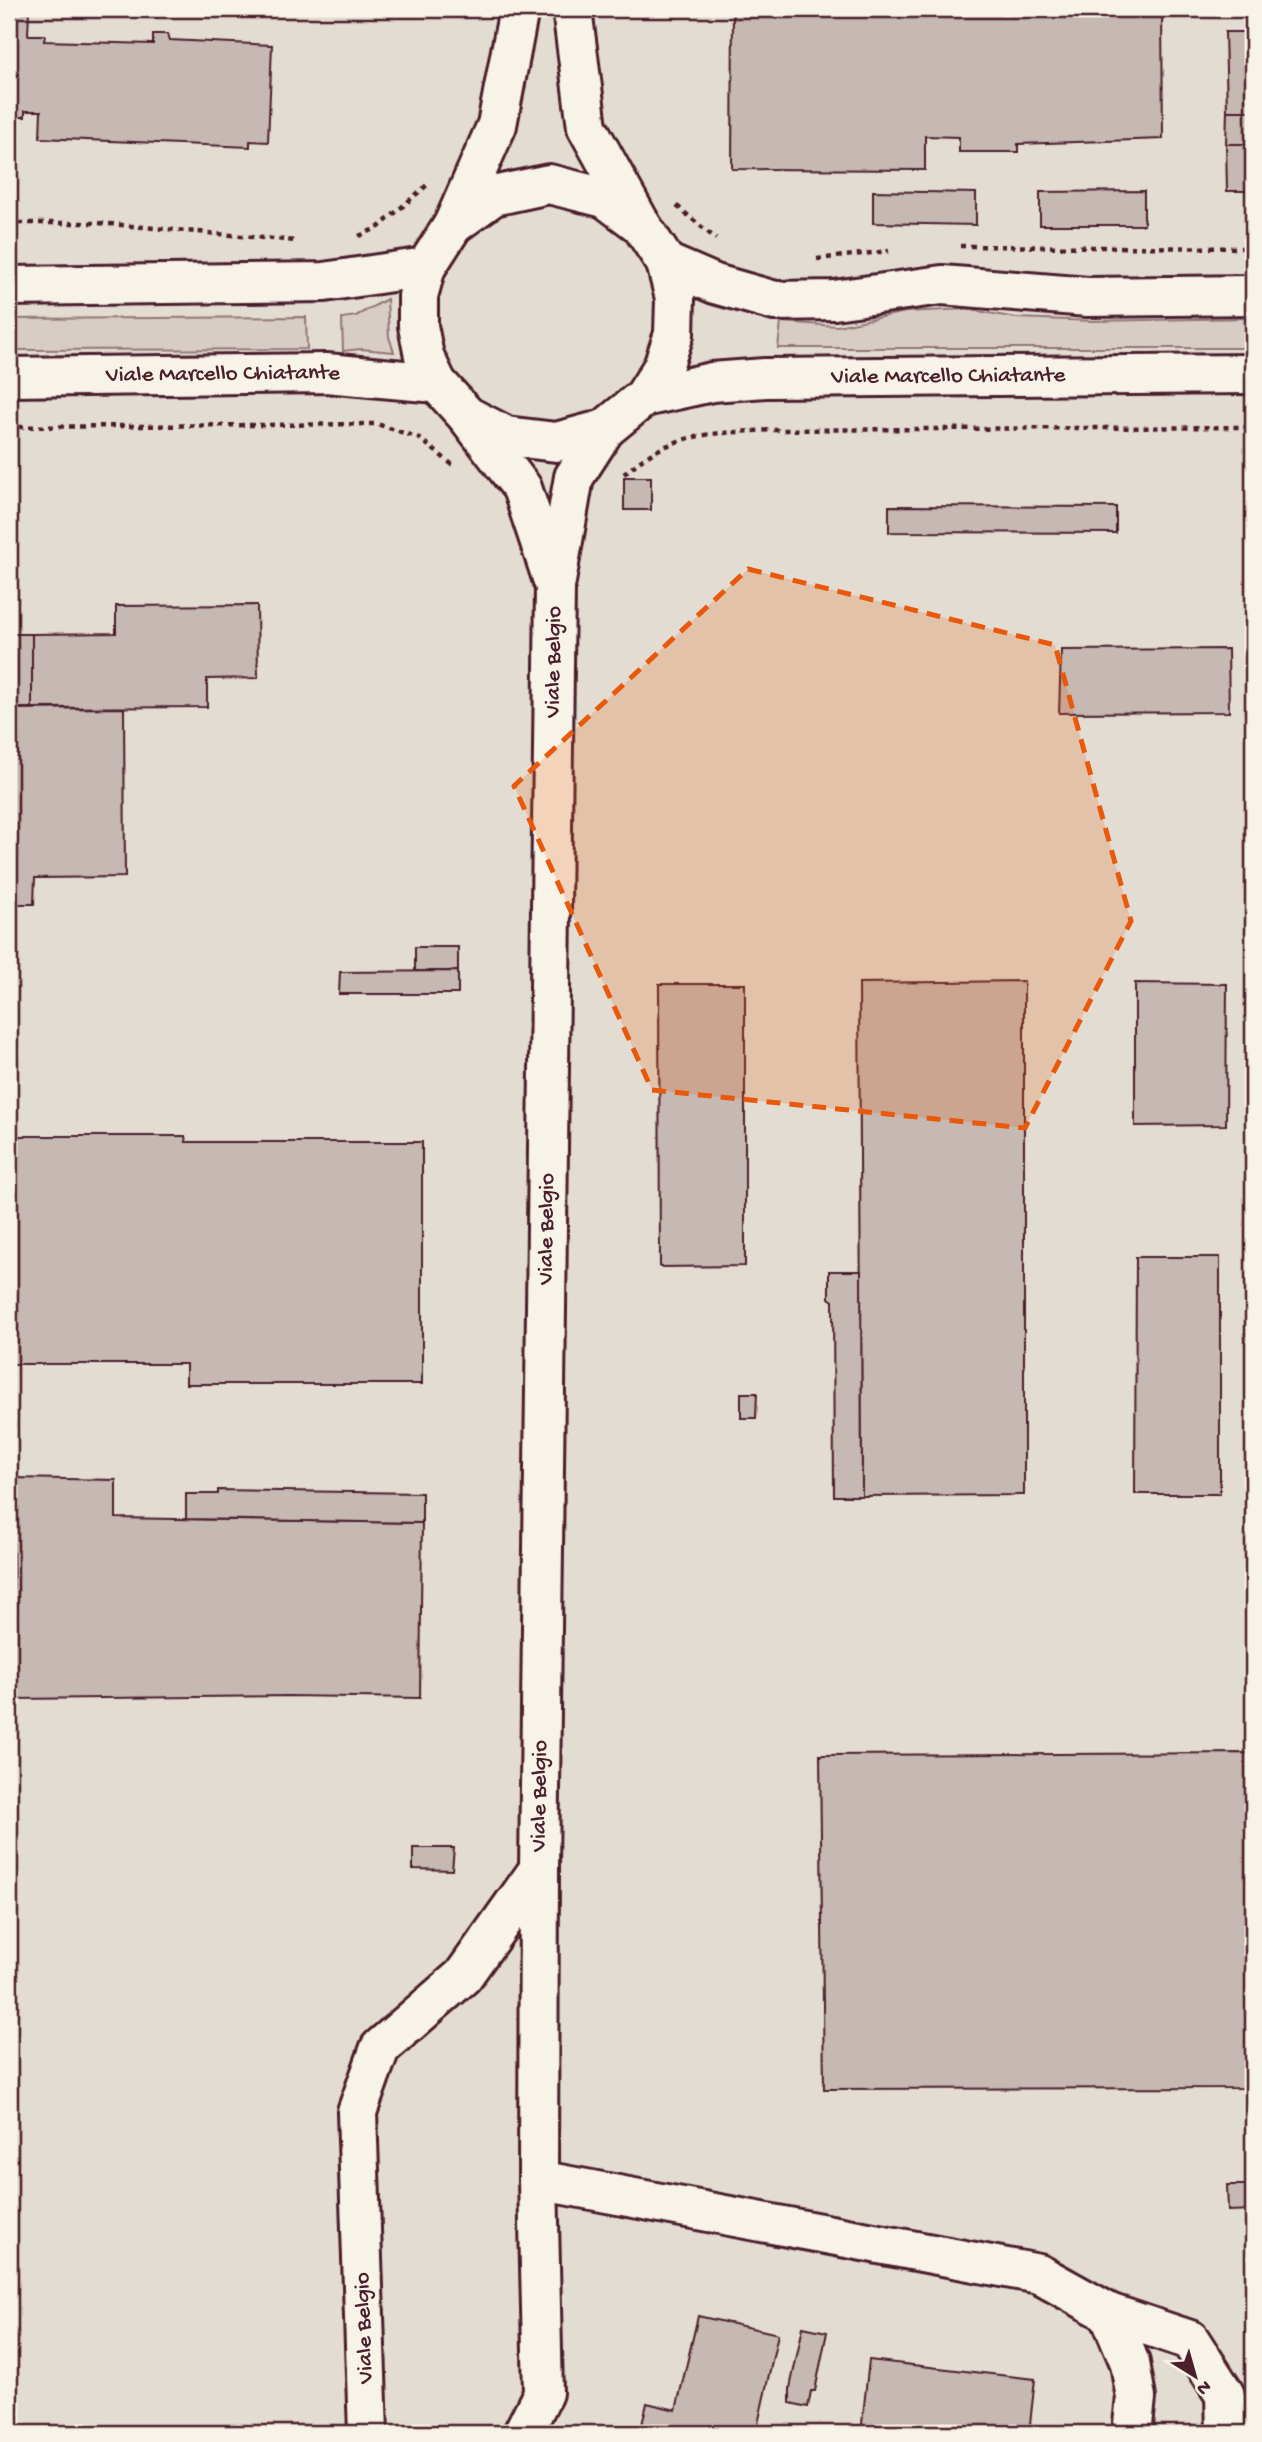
<svg xmlns="http://www.w3.org/2000/svg" width="1262" height="2442" font-family="'Gochi Hand',sans-serif">
<style>
.built{fill:#e3dcd2}
.green{fill:#d8cdc6;stroke:#917678;stroke-width:2}
.building{fill:#c6b8b3;stroke:#4a1f2b;stroke-width:2}
.lines{fill:none;stroke-linecap:round;stroke-linejoin:round}
.street-casing{stroke:#4a1f2b;stroke-width:44}
.secondary-casing{stroke:#4a1f2b;stroke-width:44}
.primary-casing{stroke:#4a1f2b;stroke-width:44}
.path{stroke:#4a1f2b;stroke-width:4.5;stroke-dasharray:5 5;stroke-linecap:butt}
.street{stroke:#f7f3e8;stroke-width:38}
.secondary{stroke:#f7f3e8;stroke-width:38}
.primary{stroke:#f7f3e8;stroke-width:38}
.marked{fill:#e8590c;fill-opacity:0.2;stroke:#e8590c;stroke-width:5;stroke-dasharray:14 9;stroke-linejoin:round}
.labels{text-anchor:middle;dominant-baseline:central;stroke-width:5;stroke-linejoin:round;paint-order:stroke}
.street-label{font-size:23px;fill:#4a1f2b;stroke:#f7f3e8}
</style>
<rect width="100%" height="100%" fill="#f0ebe0"/>
<filter id="ink" filterUnits="userSpaceOnUse"><feTurbulence type="fractalNoise" baseFrequency=".0143" numOctaves="2"/><feDisplacementMap in="SourceGraphic" scale="14" xChannelSelector="R" yChannelSelector="G"/><feConvolveMatrix kernelMatrix="1 2 1 2 8 2 1 2 1" color-interpolation-filters="sRGB"/></filter>
<g filter="url(#ink)">
<rect class="built" x="9" y="9" width="1244" height="2424"/>
<g class="green">
<path d="M 387,299 L 389,337 L 394,352 L 361,349 L 343,351 L 342,318 L 356,316 Z"/>
<path d="M 966,309 L 1016,318 L 1094,321 L 1253,318 L 1253,348 L 778,348 L 781,322 L 837,326 L 906,312 Z"/>
<path d="M 306,317 L 307,349 L 9,350 L 9,319 Z"/>
</g>
<g class="building">
<path d="M 733,9 L 1162,9 L 1163,139 L 1018,144 L 1018,152 L 959,152 L 959,137 L 925,136 L 925,170 L 732,169 Z"/>
<path d="M 9,11 L 29,12 L 28,35 L 45,35 L 44,41 L 153,44 L 153,34 L 168,34 L 170,40 L 272,45 L 268,142 L 250,141 L 250,147 L 40,138 L 41,111 L 25,111 L 25,117 L 9,117 Z"/>
<path d="M 1225,32 L 1253,32 L 1253,111 L 1227,111 Z"/>
<path d="M 1227,111 L 1253,111 L 1253,145 L 1226,144 Z"/>
<path d="M 1226,144 L 1249,144 L 1250,191 L 1227,191 Z"/>
<path d="M 873,191 L 976,193 L 976,225 L 873,223 Z"/>
<path d="M 1144,191 L 1144,225 L 1040,225 L 1040,192 Z"/>
<rect x="624" y="477" width="27" height="33"/>
<path d="M 889,506 L 1116,507 L 1116,533 L 889,532 Z"/>
<path d="M 257,605 L 258,678 L 207,679 L 207,707 L 32,708 L 32,634 L 116,633 L 116,606 Z"/>
<rect x="9" y="634" width="23" height="74"/>
<path d="M 1228,649 L 1229,712 L 1059,713 L 1061,650 Z"/>
<path d="M 124,708 L 125,877 L 35,878 L 34,904 L 9,904 L 9,709 Z"/>
<rect x="415" y="947" width="43" height="24"/>
<path d="M 458,971 L 458,994 L 339,994 L 340,972 Z"/>
<path d="M 1024,981 L 1024,1495 L 862,1496 L 859,983 Z"/>
<path d="M 1135,983 L 1227,984 L 1226,1125 L 1135,1126 Z"/>
<path d="M 659,984 L 745,984 L 745,1266 L 660,1267 Z"/>
<path d="M 9,1136 L 185,1136 L 186,1142 L 422,1142 L 422,1384 L 186,1384 L 186,1364 L 9,1364 Z"/>
<path d="M 1136,1257 L 1220,1257 L 1220,1494 L 1135,1494 Z"/>
<path d="M 829,1271 L 861,1271 L 862,1496 L 834,1496 L 833,1301 L 829,1298 Z"/>
<path d="M 741,1393 L 757,1393 L 756,1418 L 741,1418 Z"/>
<path d="M 13,1478 L 116,1480 L 116,1518 L 422,1523 L 420,1698 L 287,1696 L 14,1699 Z"/>
<path d="M 218,1490 L 422,1493 L 422,1523 L 186,1519 L 186,1494 L 218,1494 Z"/>
<path d="M 1253,1753 L 1253,2088 L 824,2089 L 820,1755 Z"/>
<path d="M 413,1848 L 454,1848 L 452,1870 L 413,1869 Z"/>
<path d="M 1227,2185 L 1253,2185 L 1253,2210 L 1228,2211 Z"/>
<path d="M 698,2316 L 778,2334 L 756,2433 L 640,2433 L 647,2403 L 676,2410 Z"/>
<path d="M 803,2327 L 827,2332 L 815,2391 L 811,2391 L 808,2407 L 790,2403 L 790,2388 Z"/>
<path d="M 869,2360 L 1035,2379 L 1029,2433 L 861,2433 Z"/>
</g>
<g class="lines">
<defs>
<g id="street">
<path d="M 467,416 L 522,488 L 555,587"/>
<path d="M 538,2180 L 1039,2274 L 1109,2313 L 1190,2340 L 1225,2395 L 1226,2433"/>
<path d="M 1109,2313 L 1130,2363 L 1136,2398 L 1132,2433"/>
<path d="M 368,2433 L 357,2112 L 380,2048 L 463,1976 L 539,1869"/>
<path id="s1" d="M 523,2433 L 543,2393 L 538,2180 L 539,1869 L 555,587 L 574,477 L 605,429"/>
</g>
<g id="secondary">
<path d="M 666,263 L 715,284 L 775,301 L 834,300 L 942,285 L 1088,297 L 1253,295"/>
<path d="M 9,286 L 324,282 L 426,267 L 453,225 L 493,196 L 549,184 L 605,198 L 641,225 L 666,263 L 675,298 L 674,334 L 663,367 L 644,397 L 605,429 L 556,442 L 506,436 L 467,416 L 437,383 L 424,356 L 418,326 L 418,296 L 426,267"/>
<path id="s2" d="M 9,377 L 326,373 L 437,383"/>
<path id="s3" d="M 644,397 L 712,382 L 765,378 L 1253,374"/>
</g>
<g id="primary">
<path d="M 572,9 L 587,127 L 641,225"/>
<path d="M 453,225 L 497,125 L 519,9"/>
</g>
</defs>
<use href="#street" class="street-casing"/>
<use href="#secondary" class="secondary-casing"/>
<use href="#primary" class="primary-casing"/>
<g class="path">
<path d="M 677,206 L 716,239"/>
<path d="M 9,223 L 99,223 L 296,241"/>
<path d="M 359,236 L 379,227 L 427,185"/>
<path d="M 960,246 L 1253,248"/>
<path d="M 817,259 L 889,251"/>
<path d="M 9,427 L 377,424 L 419,438 L 454,466"/>
<path d="M 624,474 C 674,430 711,434 773,430 L 1253,427"/>
</g>
<use href="#street" class="street"/>
<use href="#secondary" class="secondary"/>
<use href="#primary" class="primary"/>
</g>
</g>
<path class="marked" d="M 748,569 L 1055,645 L 1131,921 L 1025,1128 L 652,1090 L 514,786 Z"/>
<g class="labels">
<g class="street-label">
<text stroke="none"><textPath href="#s2" startOffset="214">Viale Marcello Chiatante</textPath></text>
<text stroke="none"><textPath href="#s3" startOffset="306">Viale Marcello Chiatante</textPath></text>
<text stroke="none"><textPath href="#s1" startOffset="1776">Viale Belgio</textPath></text>
<text stroke="none"><textPath href="#s1" startOffset="1209">Viale Belgio</textPath></text>
<text stroke="none"><textPath href="#s1" startOffset="642">Viale Belgio</textPath></text>
<text transform="translate(365 2328) rotate(-92)">Viale Belgio</text>
</g>
</g>
<rect width="1262" height="2442" fill="none" stroke="#f7f3e8" stroke-width="35"/>
<rect x="18" y="18" width="1227" height="2407" fill="none" stroke="#4a1f2b" stroke-width="2.5" filter="url(#ink)"/>
<g transform="translate(1195 2376) rotate(143)" stroke="#f7f3e8" stroke-width="5" paint-order="stroke">
<path d="M0-5L12 26L0 18L-12 26Z" fill="#4a1f2b"/>
<text y="-10" font-size="19" font-weight="bold" text-anchor="middle" fill="#4a1f2b">N</text>
</g>
</svg>
